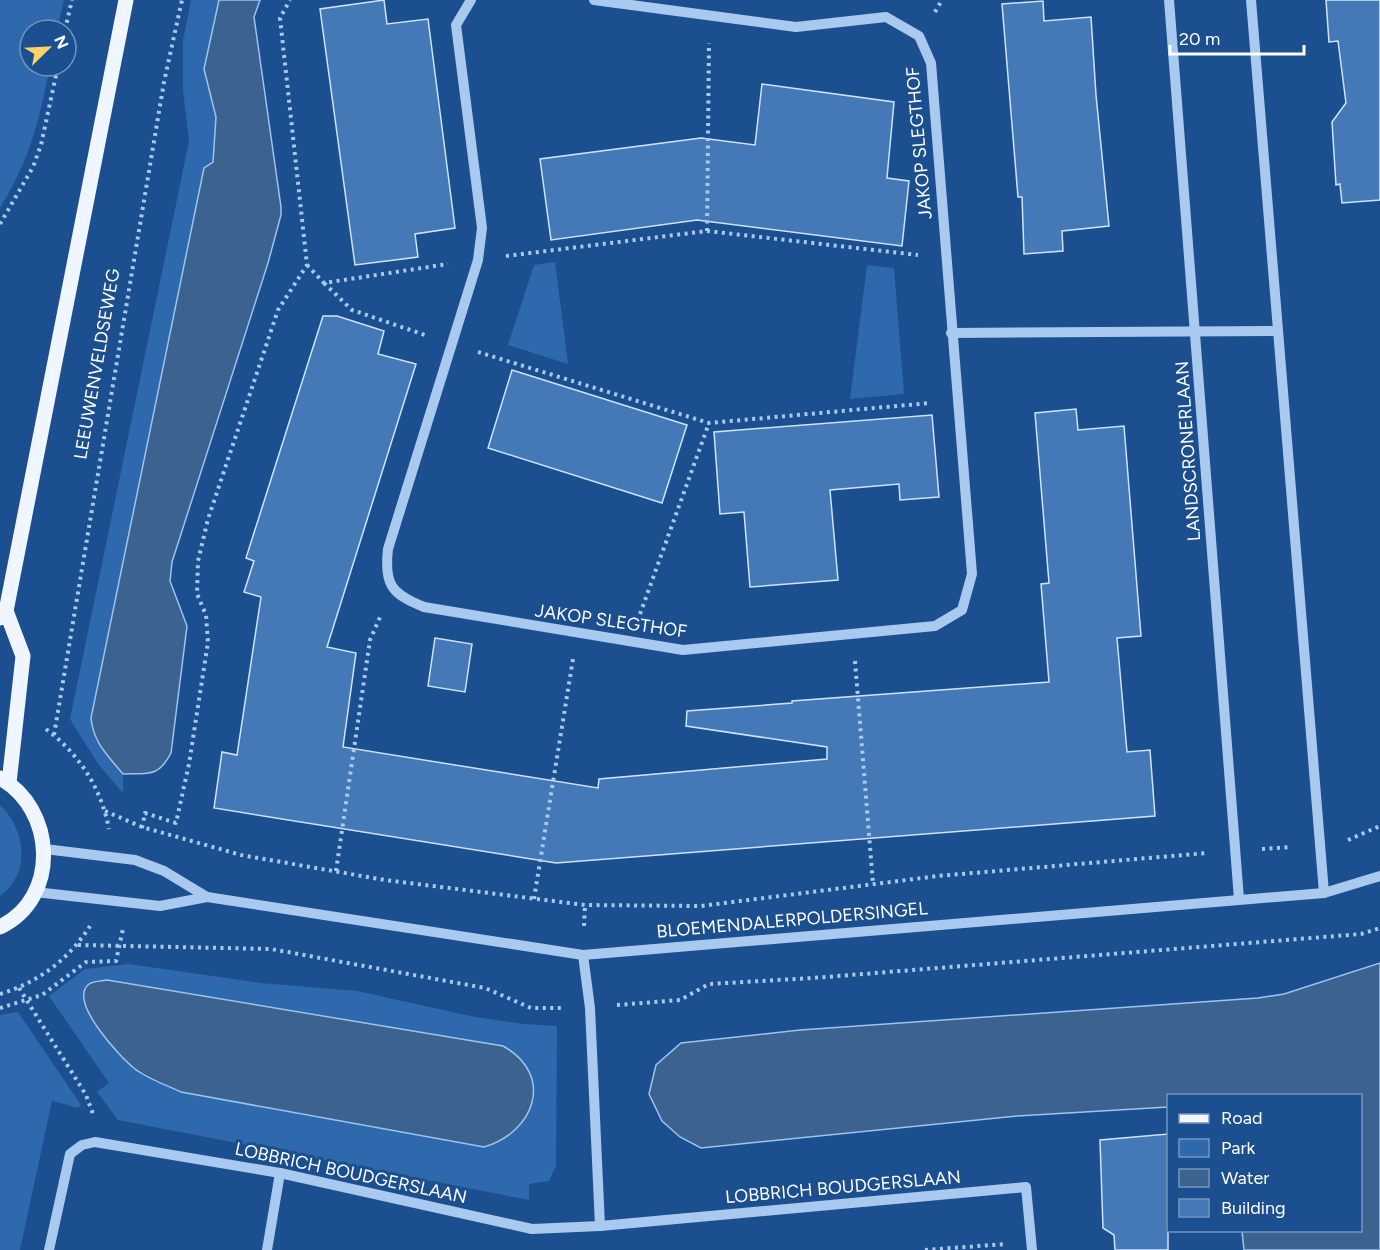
<svg xmlns="http://www.w3.org/2000/svg" width="1380" height="1250" font-family="Figtree,sans-serif">
<style>
.green{fill:#2e69ad;fill-rule:evenodd}
.water{fill:#3c6290;stroke:#9cc4f0;stroke-width:1.5}
.building{fill:#4478b7;stroke:#cfe3fa;stroke-width:1.5}
.lines{fill:none;stroke-linecap:round;stroke-linejoin:round}
.path{stroke:#a9c9ee;stroke-width:4;stroke-dasharray:3 4.5;stroke-linecap:butt}
.minor{stroke:#a9c9ee;stroke-width:10}
.major{stroke:#f0f6ff;stroke-width:15}
.labels{text-anchor:middle;dominant-baseline:central;stroke-width:6;stroke-linejoin:round;paint-order:stroke}
.street-label{font-size:18px;fill:#fff;stroke:#1b4f8f}
</style>
<rect width="100%" height="100%" fill="#1b4f8f"/>
<g class="green">
<path d="M 0,0 L 64,0 L 57,30 L 30,30 L 30,66 L 50,66 C 38,124 31,157 0,208 Z"/>
<path d="M 191,0 L 219,0 L 204,69 L 216,117 L 213,162 L 204,168 L 127,546 L 101,748 L 123,774 L 123,793 L 98,764 L 70,719 L 189,141 L 183,90 L 183,41 Z"/>
<path d="M 555,262 L 568,364 L 508,345 L 534,265 Z"/>
<path d="M 867,265 L 894,268 L 904,394 L 850,399 Z"/>
<path d="M 0,805 C 25,829 32,873 0,896 Z"/>
<path d="M 129,964 L 261,983 L 357,991 L 475,1017 L 524,1024 L 557,1026 L 556,1166 L 549,1181 L 529,1184 L 529,1200 L 118,1120 L 97,1092 L 109,1083 L 49,996 L 85,969 ZM 107,980 L 503,1046 L 531,1077 L 534,1100 L 181,1092 L 136,1069 L 100,1031 L 96,981 Z"/>
<path d="M 18,1012 L 81,1105 L 78,1108 L 52,1101 L 20,1250 L 0,1250 L 0,1015 Z"/>
</g>
<g class="water">
<path d="M 219,0 L 260,0 L 254,17 L 281,207 L 281,215 L 268,263 L 172,562 L 170,581 L 187,626 L 171,753 C 158,778 148,773 123,774 C 108,756 93,742 91,718 L 204,168 L 213,162 L 216,117 L 204,69 Z"/>
<path d="M 1380,963 L 1380,1250 L 1244,1250 L 1242,1231 L 1360,1230 L 1360,1096 L 1168,1096 L 1168,1107 L 1017,1116 L 701,1148 L 680,1137 L 662,1121 L 649,1094 L 656,1065 L 681,1043 L 800,1030 L 1258,998 L 1284,994 Z"/>
<path d="M 107,980 L 503,1046 C 555,1075 535,1132 484,1147 L 181,1092 C 166,1085 148,1079 135,1069 C 121,1058 67,1001 89,984 C 93,981 101,981 107,980 Z"/>
</g>
<g class="building">
<path d="M 384,0 L 387,24 L 428,19 L 455,228 L 415,234 L 418,257 L 355,265 L 320,9 Z"/>
<path d="M 1326,0 L 1380,0 L 1380,200 L 1342,203 L 1340,184 L 1336,185 L 1332,122 L 1346,103 L 1338,41 L 1329,42 Z"/>
<path d="M 1043,1 L 1044,21 L 1091,17 L 1096,95 L 1109,226 L 1062,231 L 1063,251 L 1024,254 L 1022,197 L 1018,197 L 1002,4 Z"/>
<path d="M 762,84 L 894,102 L 887,178 L 909,181 L 902,246 L 697,220 L 551,240 L 540,159 L 701,138 L 755,145 Z"/>
<path d="M 323,316 L 337,316 L 384,331 L 378,354 L 416,364 L 327,647 L 356,653 L 343,747 L 598,788 L 599,779 L 827,759 L 827,747 L 686,726 L 687,711 L 792,703 L 792,701 L 1049,682 L 1041,584 L 1049,583 L 1035,413 L 1076,409 L 1078,430 L 1124,426 L 1141,636 L 1117,638 L 1127,752 L 1150,750 L 1155,816 L 556,863 L 214,808 L 222,752 L 237,755 L 261,597 L 244,592 L 254,561 L 246,558 Z"/>
<path d="M 512,370 L 687,425 L 662,503 L 488,448 Z"/>
<path d="M 932,415 L 939,497 L 900,500 L 899,484 L 830,490 L 838,580 L 750,587 L 744,512 L 720,514 L 714,432 Z"/>
<path d="M 435,638 L 472,644 L 465,692 L 428,686 Z"/>
<path d="M 1168,1134 L 1168,1250 L 1115,1250 L 1114,1235 L 1103,1228 L 1100,1140 Z"/>
</g>
<g class="lines">
<g class="path">
<path d="M 935,12 L 942,0"/>
<path d="M 65,30 L 72,0"/>
<path d="M 0,224 L 33,167 L 41,145 L 58,66"/>
<path d="M 707,231 L 709,43"/>
<path d="M 506,256 L 707,231 L 918,255"/>
<path d="M 307,265 L 324,283 L 448,264"/>
<path d="M 324,283 L 352,310 L 425,335"/>
<path d="M 478,352 L 709,423 L 930,403"/>
<path d="M 640,614 L 709,423"/>
<path d="M 855,661 L 873,884"/>
<path d="M 46,729 C 80,755 101,788 109,829"/>
<path d="M 54,735 L 164,82 L 182,0"/>
<path d="M 105,811 L 142,827 L 241,855 L 385,880 L 585,905 L 701,906 L 938,876 L 1207,853"/>
<path d="M 142,828 L 145,813 L 176,823 L 189,764 L 208,642 L 206,615 L 197,594 L 198,561 L 208,519 L 278,310 L 307,265 L 280,18 L 290,0"/>
<path d="M 1348,840 L 1380,826"/>
<path d="M 1262,849 L 1291,847"/>
<path d="M 336,871 L 370,640 L 381,615"/>
<path d="M 534,899 L 573,659"/>
<path d="M 584,926 L 585,905"/>
<path d="M 78,945 L 271,949 L 485,988 L 531,1008 L 561,1008"/>
<path d="M 19,988 L 86,1095 L 93,1114"/>
<path d="M 0,994 C 39,982 68,960 90,926"/>
<path d="M 617,1005 L 680,1000 L 709,984 L 813,978 L 1361,934 L 1380,928"/>
<path d="M 0,1008 L 42,995 L 86,962 L 116,961 L 123,929"/>
<path d="M 925,1250 L 1005,1244"/>
</g>
<g class="minor">
<path d="M 471,0 L 456,25 L 482,228 L 478,260 L 388,549 C 384,584 391,594 424,607 L 683,650 L 935,626 L 962,610 L 972,574 L 931,63 L 919,36 L 886,17 L 796,27 L 594,0"/>
<path d="M 1169,0 L 1239,899"/>
<path d="M 1251,0 L 1324,893"/>
<path d="M 951,333 L 1278,331"/>
<path d="M 45,849 L 135,860 L 164,871 L 207,897"/>
<path d="M 35,892 L 160,906 L 207,897 L 583,955 L 1324,893 L 1380,876"/>
<path d="M 583,955 L 590,1008 L 600,1226"/>
<path d="M 49,1250 L 70,1154 L 82,1145 L 95,1142 L 280,1173 L 532,1229 L 600,1226 L 1026,1187 L 1032,1250"/>
<path d="M 267,1250 L 280,1173"/>
</g>
<g class="major">
<path d="M 6,611 L 23,656 L 9,783"/>
<path d="M 0,618 L 6,611 L 126,0"/>
<path d="M 0,778 C 55,808 61,898 0,927"/>
</g>
</g>
<g class="labels">
<g class="street-label">
<text transform="translate(919 143) rotate(-95)">JAKOP SLEGTHOF</text>
<text transform="translate(97 364) rotate(-80)">LEEUWENVELDSEWEG</text>
<text transform="translate(1188 451) rotate(-94)">LANDSCRONERLAAN</text>
<text transform="translate(611 621) rotate(8)">JAKOP SLEGTHOF</text>
<text transform="translate(792 920) rotate(-5)">BLOEMENDALERPOLDERSINGEL</text>
<text transform="translate(351 1173) rotate(12)">LOBBRICH BOUDGERSLAAN</text>
<text transform="translate(843 1187) rotate(-5)">LOBBRICH BOUDGERSLAAN</text>
</g>
</g>
<rect x="1167" y="1094" width="195" height="138" fill="#1b4f8f" stroke="#7695bc" stroke-width="1.5"/>
<rect x="1179" y="1114" width="30" height="9" fill="#f0f6ff" stroke="#7695bc" stroke-width="1.5"/>
<text x="1221" y="1124" font-size="18" fill="#ffffff">Road</text>
<rect x="1179" y="1139" width="30" height="18" fill="#2e69ad" stroke="#7695bc" stroke-width="1.5"/>
<text x="1221" y="1154" font-size="18" fill="#ffffff">Park</text>
<rect x="1179" y="1169" width="30" height="18" fill="#3c6290" stroke="#7695bc" stroke-width="1.5"/>
<text x="1221" y="1184" font-size="18" fill="#ffffff">Water</text>
<rect x="1179" y="1199" width="30" height="18" fill="#4478b7" stroke="#7695bc" stroke-width="1.5"/>
<text x="1221" y="1214" font-size="18" fill="#ffffff">Building</text>
<g transform="translate(48 48) rotate(66)"><circle r="28" fill="#1b4f8f" stroke="#7695bc" stroke-width="1.5"/>
<path d="M0-4.5L10 22L0 15L-10 22Z" fill="#ffd166"/>
<text y="-9" font-size="16" font-weight="bold" text-anchor="middle" fill="#ffffff">N</text>
</g>
<path d="M1170 45v9h134v-9" fill="none" stroke="#ffffff" stroke-width="3"/>
<text x="1179" y="45" font-size="18" fill="#ffffff" stroke="#1b4f8f" stroke-width="4.5" paint-order="stroke">20 m</text>
</svg>
